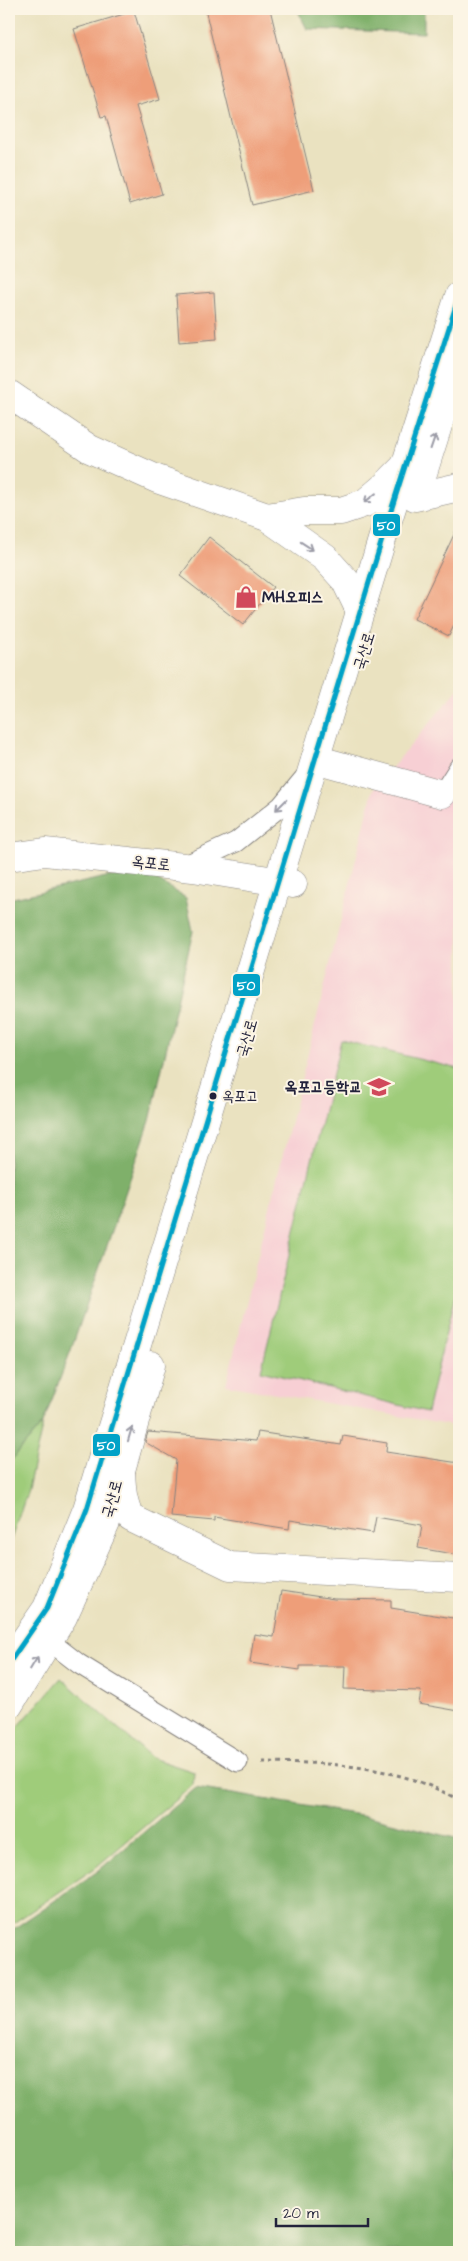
<svg xmlns="http://www.w3.org/2000/svg" width="468" height="2261" font-family="'Architects Daughter','Poor Story',sans-serif">
<style>
.built{fill:#f7cfd4}
.green{fill:#9fcc7a;stroke:#60775a}
.forest{fill:#7fb06a;stroke:#506952}
.building{fill:#ee9e79}
.lines{fill:none;stroke-linecap:round;stroke-linejoin:round}
.service-casing{stroke:#86827e;stroke-width:21}
.minor-casing{stroke:#86827e;stroke-width:29}
.tertiary-casing{stroke:#86827e;stroke-width:29}
.path{stroke:#86827e;stroke-width:3;stroke-dasharray:4 4;stroke-linecap:butt}
.service{stroke:#fff;stroke-width:19}
.minor{stroke:#fff;stroke-width:28}
.tertiary{stroke:#fff;stroke-width:28}
.bus-1-casing{stroke:#fcf5e5;stroke-width:9}
.bus-1{stroke:#02a2c7;stroke-width:5}
.oneway{stroke:#9c9ca7}
.bus-dot{fill:#22223b;stroke:#fcf5e5;stroke-width:2}
.labels{text-anchor:middle;dominant-baseline:central;stroke-width:4;stroke-linejoin:round;paint-order:stroke}
.bus-label{font-size:15px;fill:#22223b;stroke:#fcf5e5;text-anchor:start}
.poi-label{font-size:16px;font-weight:bold;fill:#22223b;stroke:#fcf5e5;text-anchor:start}
.street-label{font-size:16px;fill:#22223b;stroke:#fcf5e5}
.line-badge{stroke:#fcf5e5;stroke-width:2}
.badge-label{font-size:14px;text-anchor:middle;font-weight:bold;fill:#fff}
</style>
<rect width="100%" height="100%" fill="#fcf5e5"/>
<filter id="ink" filterUnits="userSpaceOnUse"><feTurbulence type="fractalNoise" baseFrequency=".02" numOctaves="2"/><feDisplacementMap in="SourceGraphic" scale="10" xChannelSelector="R" yChannelSelector="G"/><feConvolveMatrix kernelMatrix="1 2 1 2 8 2 1 2 1" color-interpolation-filters="sRGB"/></filter>
<filter id="wash" filterUnits="userSpaceOnUse"><feTurbulence type="fractalNoise" baseFrequency=".0096" numOctaves="4" result="noise"/><feDisplacementMap in="SourceGraphic" scale="20" xChannelSelector="R" yChannelSelector="G"/><feGaussianBlur stdDeviation="1.12" result="paint"/><feColorMatrix in="noise" values="0 0 0 0 0 0 0 0 0 0 0 0 0 0 0 0 0 1.4 0 .05"/><feComposite in="paint" operator="in"/></filter>
<g filter="url(#wash)">
<rect width="100%" height="100%" fill="#eae2c0"/>
<path class="built" d="M 459,688 L 459,1427 L 226,1385 L 373,790 Z"/>
<g class="green">
<path d="M 341,1040 L 459,1069 L 459,1278 L 427,1412 L 261,1371 Z"/>
<path d="M 43,1423 L 27,1493 L 9,1545 L 9,1463 Z"/>
<path d="M 61,1678 L 152,1758 L 194,1772 L 193,1785 L 95,1868 L 9,1926 L 9,1737 Z"/>
</g>
<g class="forest">
<path d="M 297,9 L 424,9 L 424,33 L 307,29 Z"/>
<path d="M 148,874 L 186,898 L 193,931 L 150,1121 L 71,1350 L 43,1423 L 9,1463 L 9,899 L 106,877 Z"/>
<path d="M 196,1788 L 367,1816 L 459,1839 L 459,2252 L 9,2252 L 9,1932 L 98,1871 Z"/>
</g>
<g id="blocks">
<g class="building">
<path d="M 205,9 L 270,9 L 314,190 L 252,205 Z"/>
<path d="M 134,11 L 160,99 L 136,106 L 162,194 L 130,204 L 106,116 L 101,117 L 74,29 Z"/>
<path d="M 214,292 L 217,339 L 179,342 L 176,295 Z"/>
<path d="M 459,524 L 459,615 L 449,636 L 414,619 Z"/>
<path d="M 209,537 L 273,587 L 243,625 L 180,576 Z"/>
<path d="M 148,1432 L 256,1441 L 258,1432 L 341,1445 L 343,1436 L 387,1443 L 386,1452 L 459,1463 L 459,1555 L 418,1548 L 422,1525 L 376,1517 L 373,1533 L 290,1520 L 289,1529 L 214,1517 L 214,1521 L 171,1517 L 176,1460 L 145,1442 Z"/>
<path d="M 281,1591 L 334,1599 L 391,1600 L 391,1608 L 459,1619 L 459,1711 L 419,1704 L 421,1691 L 344,1689 L 345,1666 L 300,1666 L 300,1670 L 250,1663 L 254,1634 L 274,1637 Z"/>
</g>
</g>
</g>
<g filter="url(#ink)">
<use href="#blocks" fill-opacity="0" stroke="#86827e" stroke-width="1"/>
<g class="lines">
<defs>
<g id="service">
<path d="M 442,794 L 459,767"/>
<path d="M 184,866 L 236,842 L 281,806 L 305,777"/>
<path d="M 48,1640 L 79,1664 L 238,1762"/>
</g>
<g id="minor">
<path d="M 9,394 L 90,449 L 157,479 L 267,517 L 325,558 L 345,580 L 360,611"/>
<path d="M 415,497 L 459,487"/>
<path d="M 267,517 L 304,511 L 341,511 L 365,503 L 386,485 L 406,465"/>
<path d="M 315,759 L 442,794"/>
<path d="M 121,1471 C 122,1488 122,1503 131,1518 L 230,1566 L 459,1578"/>
</g>
<g id="tertiary">
<path d="M 417,492 L 459,359"/>
<path d="M 9,857 L 45,852 L 193,868 L 293,884"/>
<path d="M 9,1663 L 47,1608 L 87,1509 L 388,520 L 459,296"/>
<path d="M 9,1705 L 63,1617 L 106,1523 L 151,1365"/>
</g>
</defs>
<use href="#service" class="service-casing"/>
<use href="#minor" class="minor-casing"/>
<use href="#tertiary" class="tertiary-casing"/>
<path class="path" d="M 262,1762 C 333,1763 394,1764 459,1800"/>
<use href="#service" class="service"/>
<use href="#minor" class="minor"/>
<use href="#tertiary" class="tertiary"/>
<defs>
<path id="bus-1" d="M 9,1663 L 47,1608 L 87,1509 L 388,520 L 459,296"/>
</defs>
<use href="#bus-1" class="bus-1-casing"/>
<use href="#bus-1" class="bus-1"/>
</g>
<defs><path id="oneway-shaft" d="M-6 0H5M1.5-3L5.5 0L1.5 3" fill="none" stroke-width="1.6" stroke-linecap="round" stroke-linejoin="round" transform="scale(1.25)"/></defs>
<g class="oneway">
<use href="#oneway-shaft" transform="translate(433 442) rotate(-71)"/>
<use href="#oneway-shaft" transform="translate(370 498) rotate(142)"/>
<use href="#oneway-shaft" transform="translate(307 546) rotate(33)"/>
<use href="#oneway-shaft" transform="translate(281 805) rotate(135)"/>
<use href="#oneway-shaft" transform="translate(130 1434) rotate(-74)"/>
<use href="#oneway-shaft" transform="translate(34 1663) rotate(-59)"/>
</g>
</g>
<defs>
<symbol id="shop-bare" viewBox="-9 -9 18 18"><path d="M-5-2.5h2.3a2.7 3.5 0 0 1 5.4 0H5L5.5 6h-11ZM-1.5-2.5h3a1.5 2.3 0 0 0-3 0Z" fill="#d1495b" stroke="#fcf5e5" stroke-width="2.5" paint-order="stroke"/></symbol>
<symbol id="school-bare" viewBox="-9 -9 18 18"><path d="M0-5L7-2L0 1L-7-2ZM-4 1L0 2.5L4 1V4Q0 6-4 4Z" fill="#d1495b" stroke="#fcf5e5" stroke-width="2.5" paint-order="stroke"/></symbol>
</defs>
<g fill-rule="evenodd">
<use href="#shop-bare" x="230" y="581" width="32" height="32"/>
<use href="#school-bare" x="363" y="1071" width="32" height="32"/>
</g>
<circle class="bus-dot" cx="213" cy="1096" r="4.5"/>
<g class="labels">
<g class="bus-label">
<text x="222" y="1096">옥포고</text>
</g>
<g class="poi-label">
<text x="262" y="597">MH오피스</text>
<text x="362" y="1087" text-anchor="end">옥포고등학교</text>
</g>
<g class="street-label">
<text transform="translate(364 651) rotate(-73)">국산로</text>
<text transform="translate(151 863) rotate(6)">옥포로</text>
<text transform="translate(247 1038) rotate(-74)">국산로</text>
<text transform="translate(112 1499) rotate(-75)">국산로</text>
</g>
</g>
<g class="line-badge">
<rect x="372" y="513" width="29" height="24" rx="5" fill="#02a2c7"/>
<rect x="232" y="973" width="29" height="24" rx="5" fill="#02a2c7"/>
<rect x="92" y="1433" width="29" height="24" rx="5" fill="#02a2c7"/>
</g>
<g class="badge-label">
<text x="386" y="530">50</text>
<text x="246" y="990">50</text>
<text x="106" y="1450">50</text>
</g>
<rect width="468" height="2261" fill="none" stroke="#fcf5e5" stroke-width="30"/>
<path d="M276 2218v8h92v-8" fill="none" stroke="#22223b" stroke-width="2.5"/>
<text x="283" y="2218" font-size="15" fill="#22223b" stroke="#fcf5e5" stroke-width="4" paint-order="stroke">20 m</text>
</svg>
